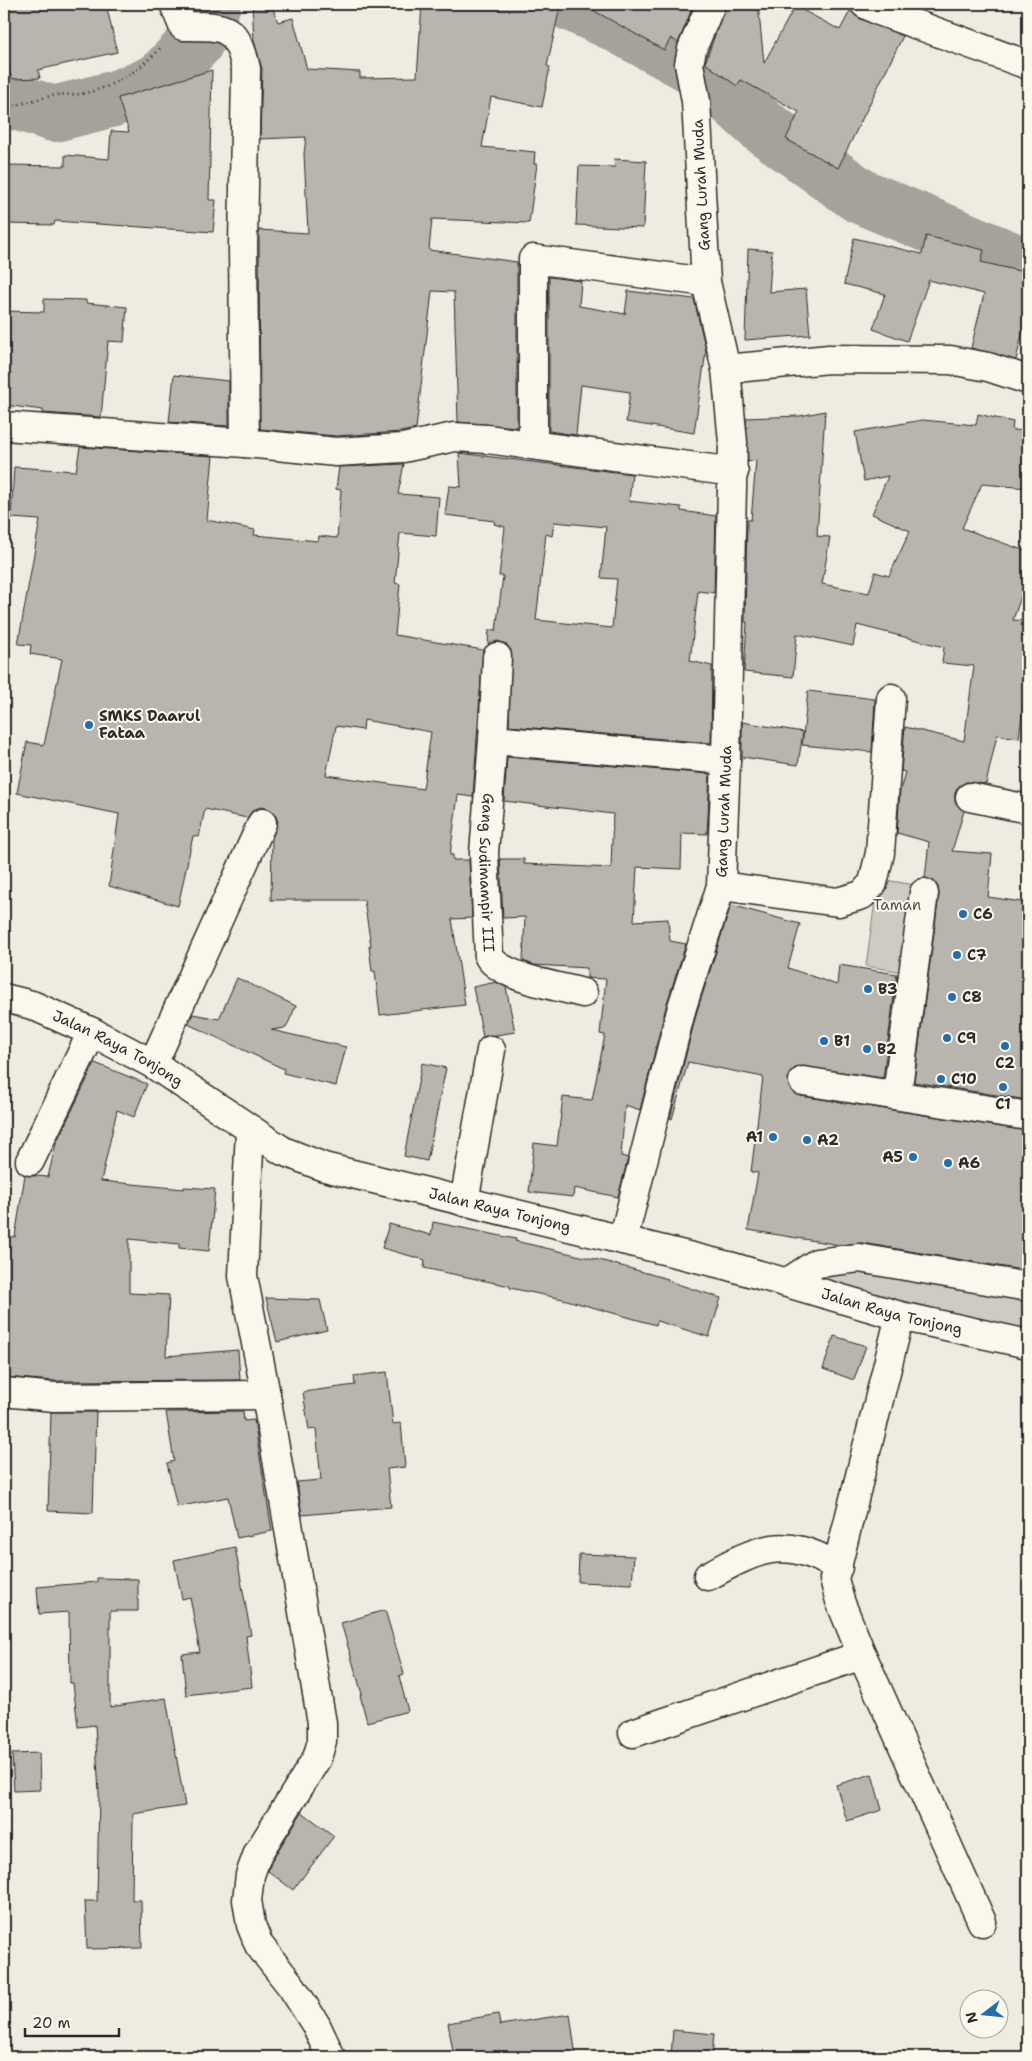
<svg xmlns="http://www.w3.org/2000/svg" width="1032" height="2061" font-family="'Shantell Sans',sans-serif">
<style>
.green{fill:#cecbc2;stroke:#7c7b76}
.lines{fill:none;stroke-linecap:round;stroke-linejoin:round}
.river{stroke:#a4a29a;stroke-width:56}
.building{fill:#b8b5ae;stroke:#2b2b2b;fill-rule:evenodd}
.minor-casing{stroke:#2b2b2b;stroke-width:31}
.major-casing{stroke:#2b2b2b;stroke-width:31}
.path{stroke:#2b2b2b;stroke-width:3;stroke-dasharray:1 4;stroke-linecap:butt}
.minor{stroke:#fbf7ec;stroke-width:28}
.major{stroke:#fbf7ec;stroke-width:28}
.poi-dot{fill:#1f6fb2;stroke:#fbf7ec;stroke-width:2}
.labels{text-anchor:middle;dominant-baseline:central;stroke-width:4;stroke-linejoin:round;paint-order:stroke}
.street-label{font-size:15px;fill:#2b2b2b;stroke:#fbf7ec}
.poi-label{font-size:15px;font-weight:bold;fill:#2b2b2b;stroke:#fbf7ec;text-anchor:start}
.park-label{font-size:15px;fill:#545351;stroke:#fbf7ec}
</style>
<rect width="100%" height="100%" fill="#eeebe0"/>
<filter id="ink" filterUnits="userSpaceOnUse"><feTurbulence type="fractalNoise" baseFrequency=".02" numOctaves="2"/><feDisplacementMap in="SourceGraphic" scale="10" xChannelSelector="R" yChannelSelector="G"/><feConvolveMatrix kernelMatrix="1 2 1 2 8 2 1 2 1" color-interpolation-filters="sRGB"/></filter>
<g filter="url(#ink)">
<g class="green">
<path d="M 878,879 L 922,886 L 909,973 L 866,966 Z"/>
<path d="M 817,1263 L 1028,1287 L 1028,1344 L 788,1282 Z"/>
</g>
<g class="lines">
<g class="river">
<path d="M 572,4 L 614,23 L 689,64 L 715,83 L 761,125 L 860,196 L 1012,260 L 1028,264"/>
<path d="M 4,101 L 10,100 L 54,114 L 113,99 L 143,88 L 161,79 L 196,42 L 207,10 L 213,4"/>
</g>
</g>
<g class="building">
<path d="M 4,4 L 106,4 L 117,52 L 38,70 L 40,78 L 13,79 L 4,63 Z"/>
<path d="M 252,4 L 271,4 L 278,22 L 293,18 L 307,69 L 360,72 L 360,78 L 417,77 L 422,4 L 544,4 L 560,7 L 547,66 L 550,67 L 542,107 L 491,97 L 482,147 L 535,152 L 534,164 L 537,164 L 529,223 L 432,219 L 429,250 L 517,262 L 517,427 L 458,422 L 454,292 L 432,291 L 416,429 L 401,432 L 336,436 L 260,429 L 259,230 L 308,233 L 304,154 L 306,137 L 260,139 L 262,69 L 254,41 Z"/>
<path d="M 582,4 L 694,4 L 678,43 L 671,38 L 664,50 Z"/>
<path d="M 726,4 L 758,4 L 764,63 L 795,6 L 840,30 L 851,9 L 858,18 L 903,36 L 838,168 L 786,139 L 799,112 L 741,80 L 737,86 L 705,63 Z"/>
<path d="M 212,70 L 209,200 L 216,200 L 213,232 L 55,221 L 54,225 L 4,224 L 4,165 L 65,166 L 65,155 L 109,159 L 111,131 L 129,132 L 118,98 Z"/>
<path d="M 614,159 L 646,161 L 643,228 L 576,225 L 579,166 L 615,167 Z"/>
<path d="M 926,236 L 984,250 L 981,262 L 1028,273 L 1028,309 L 1016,360 L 971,348 L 984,294 L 929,280 L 907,341 L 873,329 L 885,294 L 844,284 L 854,238 L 922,254 Z"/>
<path d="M 748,249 L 772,251 L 769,292 L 806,289 L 810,335 L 745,340 Z"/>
<path d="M 549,277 L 581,281 L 579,306 L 625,314 L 628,291 L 694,299 L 706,351 L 694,433 L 626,422 L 630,392 L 581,385 L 576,435 L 549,431 Z"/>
<path d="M 44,299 L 86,300 L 86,303 L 127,307 L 124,342 L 108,341 L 101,417 L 43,413 L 43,410 L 4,405 L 4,311 L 44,312 Z"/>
<path d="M 174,375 L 229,381 L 229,426 L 169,422 Z"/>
<path d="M 825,411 L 817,536 L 830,537 L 822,584 L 869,593 L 875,572 L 889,576 L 910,531 L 872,514 L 888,476 L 864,481 L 855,432 L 922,420 L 976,425 L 978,414 L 1013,422 L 1012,430 L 1028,431 L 1028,488 L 982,484 L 962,528 L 1028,552 L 1028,575 L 1013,620 L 1028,621 L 1028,671 L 1019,738 L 997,735 L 986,784 L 966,782 L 959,786 L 955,793 L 955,802 L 964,811 L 952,851 L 992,854 L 988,897 L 1028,903 L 1028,1100 L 914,1082 L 939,895 L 938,887 L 934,881 L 925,878 L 929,842 L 897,833 L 900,791 L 905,772 L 901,771 L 905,727 L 964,741 L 974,666 L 942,663 L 944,647 L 857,625 L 853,646 L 797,634 L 793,677 L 744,672 L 747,622 L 745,622 L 747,520 L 751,520 L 756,460 L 748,462 L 746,418 L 800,416 Z"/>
<path d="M 80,447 L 213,456 L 207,520 L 255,530 L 254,535 L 318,541 L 319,536 L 337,538 L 341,490 L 336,489 L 339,467 L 404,464 L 398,494 L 439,497 L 436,536 L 400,533 L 395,583 L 400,584 L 395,635 L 483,650 L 473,797 L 458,795 L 450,855 L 453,855 L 453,860 L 469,860 L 472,918 L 452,919 L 465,1005 L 380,1015 L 375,971 L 372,971 L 369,946 L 371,946 L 364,900 L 271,900 L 272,838 L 278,822 L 275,814 L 269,809 L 261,807 L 253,810 L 247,818 L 205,809 L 199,837 L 193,836 L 178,906 L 109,886 L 119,814 L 17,793 L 27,742 L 44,745 L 62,659 L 30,654 L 31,645 L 18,644 L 40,520 L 11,518 L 14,467 L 76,471 ZM 364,720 L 431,732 L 423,789 L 326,775 L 336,726 L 363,730 Z"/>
<path d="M 459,453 L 632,474 L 629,501 L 681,507 L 681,511 L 716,516 L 714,593 L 698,591 L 690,661 L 712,666 L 711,743 L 509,726 L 511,650 L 506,644 L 498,641 L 488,644 L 489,630 L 496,630 L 503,576 L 499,576 L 505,527 L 494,524 L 495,521 L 445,515 L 449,486 L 461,487 ZM 554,522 L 606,527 L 601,578 L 617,579 L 612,628 L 536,620 L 546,534 L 552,536 Z"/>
<path d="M 808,691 L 875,699 L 872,752 L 802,745 Z"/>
<path d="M 742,722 L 803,732 L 798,765 L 742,757 Z"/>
<path d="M 507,757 L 710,774 L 707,834 L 682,833 L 681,869 L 637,867 L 634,921 L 668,919 L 670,941 L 686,944 L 667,1003 L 640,1110 L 625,1105 L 621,1156 L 628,1158 L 618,1197 L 574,1188 L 573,1197 L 529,1192 L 534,1143 L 557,1146 L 563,1097 L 592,1100 L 605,1035 L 600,1034 L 606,979 L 587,978 L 587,968 L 534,965 L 523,961 L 525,917 L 503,918 L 500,859 L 524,859 L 524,864 L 611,868 L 613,814 L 504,801 Z"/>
<path d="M 731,905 L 800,924 L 788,968 L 837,985 L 839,965 L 897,974 L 883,1078 L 798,1066 L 791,1072 L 788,1079 L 789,1087 L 794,1093 L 801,1096 L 1028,1131 L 1028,1271 L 862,1243 L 840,1245 L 748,1230 L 758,1173 L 751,1172 L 763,1077 L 688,1062 L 672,1119 L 670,1118 L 697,1011 Z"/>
<path d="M 237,978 L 296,1006 L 286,1028 L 271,1030 L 346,1047 L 336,1086 L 283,1073 L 284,1069 L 188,1024 L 193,1014 L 219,1019 Z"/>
<path d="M 496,982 L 506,987 L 515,1032 L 483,1037 L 473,987 Z"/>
<path d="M 95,1063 L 147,1084 L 134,1117 L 117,1110 L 101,1181 L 184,1189 L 184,1187 L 215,1189 L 209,1251 L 179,1248 L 179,1244 L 129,1239 L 129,1293 L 169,1295 L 166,1356 L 238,1350 L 240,1380 L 55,1381 L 4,1377 L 4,1236 L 15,1237 L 25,1175 L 48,1177 L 56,1143 Z"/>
<path d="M 422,1063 L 446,1068 L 427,1161 L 404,1156 Z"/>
<path d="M 433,1222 L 516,1239 L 515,1241 L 607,1262 L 668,1279 L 668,1281 L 721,1298 L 709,1337 L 657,1321 L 656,1325 L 563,1299 L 510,1288 L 510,1286 L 424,1268 L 425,1260 L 382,1248 L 389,1224 L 431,1235 Z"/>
<path d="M 266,1298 L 320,1300 L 327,1330 L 277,1342 Z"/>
<path d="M 834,1336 L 866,1346 L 854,1380 L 823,1369 Z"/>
<path d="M 387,1372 L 393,1424 L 401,1423 L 405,1467 L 387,1469 L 391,1507 L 302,1515 L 297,1482 L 321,1480 L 316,1429 L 309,1430 L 303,1392 L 355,1385 L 354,1376 Z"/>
<path d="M 243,1411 L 244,1421 L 254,1420 L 272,1531 L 237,1538 L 228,1497 L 177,1507 L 167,1463 L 174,1461 L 166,1412 Z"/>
<path d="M 51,1412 L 96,1412 L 93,1513 L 48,1511 Z"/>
<path d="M 235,1547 L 251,1635 L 246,1636 L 252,1687 L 186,1695 L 182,1654 L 200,1652 L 190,1597 L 182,1599 L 174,1560 Z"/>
<path d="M 579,1554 L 634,1556 L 632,1584 L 578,1582 Z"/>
<path d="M 97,1578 L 138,1579 L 138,1611 L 110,1611 L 110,1707 L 166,1698 L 185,1806 L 133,1814 L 132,1900 L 141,1900 L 142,1948 L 87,1949 L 85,1901 L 97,1901 L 99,1793 L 95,1725 L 78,1727 L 73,1683 L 70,1683 L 69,1612 L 39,1614 L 37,1587 L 97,1582 Z"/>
<path d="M 385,1610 L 404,1674 L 399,1676 L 408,1711 L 367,1722 L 360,1695 L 362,1694 L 341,1623 Z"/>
<path d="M 39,1753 L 40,1790 L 14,1791 L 12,1754 Z"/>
<path d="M 872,1774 L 882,1810 L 847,1821 L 836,1785 Z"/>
<path d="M 302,1812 L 334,1836 L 293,1890 L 268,1871 L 272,1860 Z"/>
<path d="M 498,2014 L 500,2025 L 570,2014 L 576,2057 L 454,2057 L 448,2023 Z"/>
<path d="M 673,2030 L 714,2034 L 712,2057 L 671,2057 Z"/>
</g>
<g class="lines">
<defs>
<g id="minor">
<path d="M 174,4 L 183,26 C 223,26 237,24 246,69 L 243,247 L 245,443"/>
<path d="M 865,4 L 879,11 L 1028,65"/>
<path d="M 726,369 L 829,359 L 950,360 L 988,367 L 1028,380"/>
<path d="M 4,426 L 245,443 L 336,452 L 403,448 L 454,437 L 487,439 L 734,472"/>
<path d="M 533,444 L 533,259 L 706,282"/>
<path id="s1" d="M 497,657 L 493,740 L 484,853 L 489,957 C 503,978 558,986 583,993"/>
<path d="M 493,740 L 726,760"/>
<path d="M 970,797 L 1028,809"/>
<path d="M 721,886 L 838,902 L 862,895 L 873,883 L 880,853 L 891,698"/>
<path d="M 153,1064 L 262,823"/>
<path d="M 803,1081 L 1028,1116"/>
<path d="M 897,1094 L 924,893"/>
<path d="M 250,1130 L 243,1276 L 266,1395 L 322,1723 L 322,1741 L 317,1758 L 258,1853 L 250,1875 L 247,1900 L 251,1925 L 259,1945 L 292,1987 L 316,2025 L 331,2057"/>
<path d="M 30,1161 L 92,1032"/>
<path d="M 464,1202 L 491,1050"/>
<path id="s2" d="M 623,1240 L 682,1007 L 721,886 L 726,760 L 733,442 L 726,369 L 706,282 L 696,101 L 689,64 L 692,49 L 711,4"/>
<path d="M 788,1282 L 817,1263 L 859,1258 L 1028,1287"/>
<path d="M 900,1316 L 834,1579 L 840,1601 L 862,1655 L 982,1922"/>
<path d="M 4,1392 L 54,1397 L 266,1395"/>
<path d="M 708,1576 C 759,1548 784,1535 838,1567"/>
<path d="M 633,1733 L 862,1655"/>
</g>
<g id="major">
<path id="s3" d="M 4,998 L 32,1005 L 92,1032 L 153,1064 L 283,1151 L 324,1167 L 729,1266 L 900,1316 L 1028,1344"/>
</g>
</defs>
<use href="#minor" class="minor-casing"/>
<use href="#major" class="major-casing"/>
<path class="path" d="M 4,107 C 23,105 38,98 56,95 C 64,94 72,95 80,94 C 116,87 136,72 162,47"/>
<use href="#minor" class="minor"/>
<use href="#major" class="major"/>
</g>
</g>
<g class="poi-dot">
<circle cx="89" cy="725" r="5"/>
<circle cx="963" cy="914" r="5"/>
<circle cx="957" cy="955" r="5"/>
<circle cx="868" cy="989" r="5"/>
<circle cx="952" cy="997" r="5"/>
<circle cx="947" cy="1038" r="5"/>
<circle cx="824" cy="1041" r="5"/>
<circle cx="1005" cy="1046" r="5"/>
<circle cx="867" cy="1049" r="5"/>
<circle cx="941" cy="1079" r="5"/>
<circle cx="1003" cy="1087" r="5"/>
<circle cx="773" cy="1137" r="5"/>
<circle cx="807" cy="1140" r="5"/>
<circle cx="913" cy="1157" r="5"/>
<circle cx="948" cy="1163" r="5"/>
</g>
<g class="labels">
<g class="street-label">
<text transform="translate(701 185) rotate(-93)">Gang Lurah Muda</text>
<text stroke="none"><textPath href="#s2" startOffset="442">Gang Lurah Muda</textPath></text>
<text stroke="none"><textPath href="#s1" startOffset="216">Gang Sudimampir III</textPath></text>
<text stroke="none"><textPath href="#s3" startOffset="125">Jalan Raya Tonjong</textPath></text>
<text stroke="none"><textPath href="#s3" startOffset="545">Jalan Raya Tonjong</textPath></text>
<text stroke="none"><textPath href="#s3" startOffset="950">Jalan Raya Tonjong</textPath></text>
</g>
<g class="poi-label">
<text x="99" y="716">SMKS Daarul<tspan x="99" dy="17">Fataa</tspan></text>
<text x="973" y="914">C6</text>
<text x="967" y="955">C7</text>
<text x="878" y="989">B3</text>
<text x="962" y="997">C8</text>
<text x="957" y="1038">C9</text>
<text x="834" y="1041">B1</text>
<text x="877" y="1049">B2</text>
<text x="1005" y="1063" text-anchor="middle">C2</text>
<text x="951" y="1079">C10</text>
<text x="1003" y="1104" text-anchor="middle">C1</text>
<text x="763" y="1137" text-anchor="end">A1</text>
<text x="817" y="1140">A2</text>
<text x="903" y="1157" text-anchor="end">A5</text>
<text x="958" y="1163">A6</text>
</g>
<g class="park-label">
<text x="897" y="905">Taman</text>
</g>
</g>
<rect width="1032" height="2061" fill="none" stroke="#fbf7ec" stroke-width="20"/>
<rect x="10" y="10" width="1012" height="2041" fill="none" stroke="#2b2b2b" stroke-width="2" filter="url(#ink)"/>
<g transform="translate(984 2014) rotate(254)"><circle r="24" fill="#fbf7ec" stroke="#a8a59f"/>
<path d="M0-4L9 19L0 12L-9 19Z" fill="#1f6fb2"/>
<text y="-8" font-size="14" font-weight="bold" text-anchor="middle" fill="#2b2b2b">N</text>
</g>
<path d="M25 2028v8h94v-8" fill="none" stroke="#2b2b2b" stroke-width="2.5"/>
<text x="32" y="2028" font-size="15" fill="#2b2b2b" stroke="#fbf7ec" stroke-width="4" paint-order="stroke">20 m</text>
</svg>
